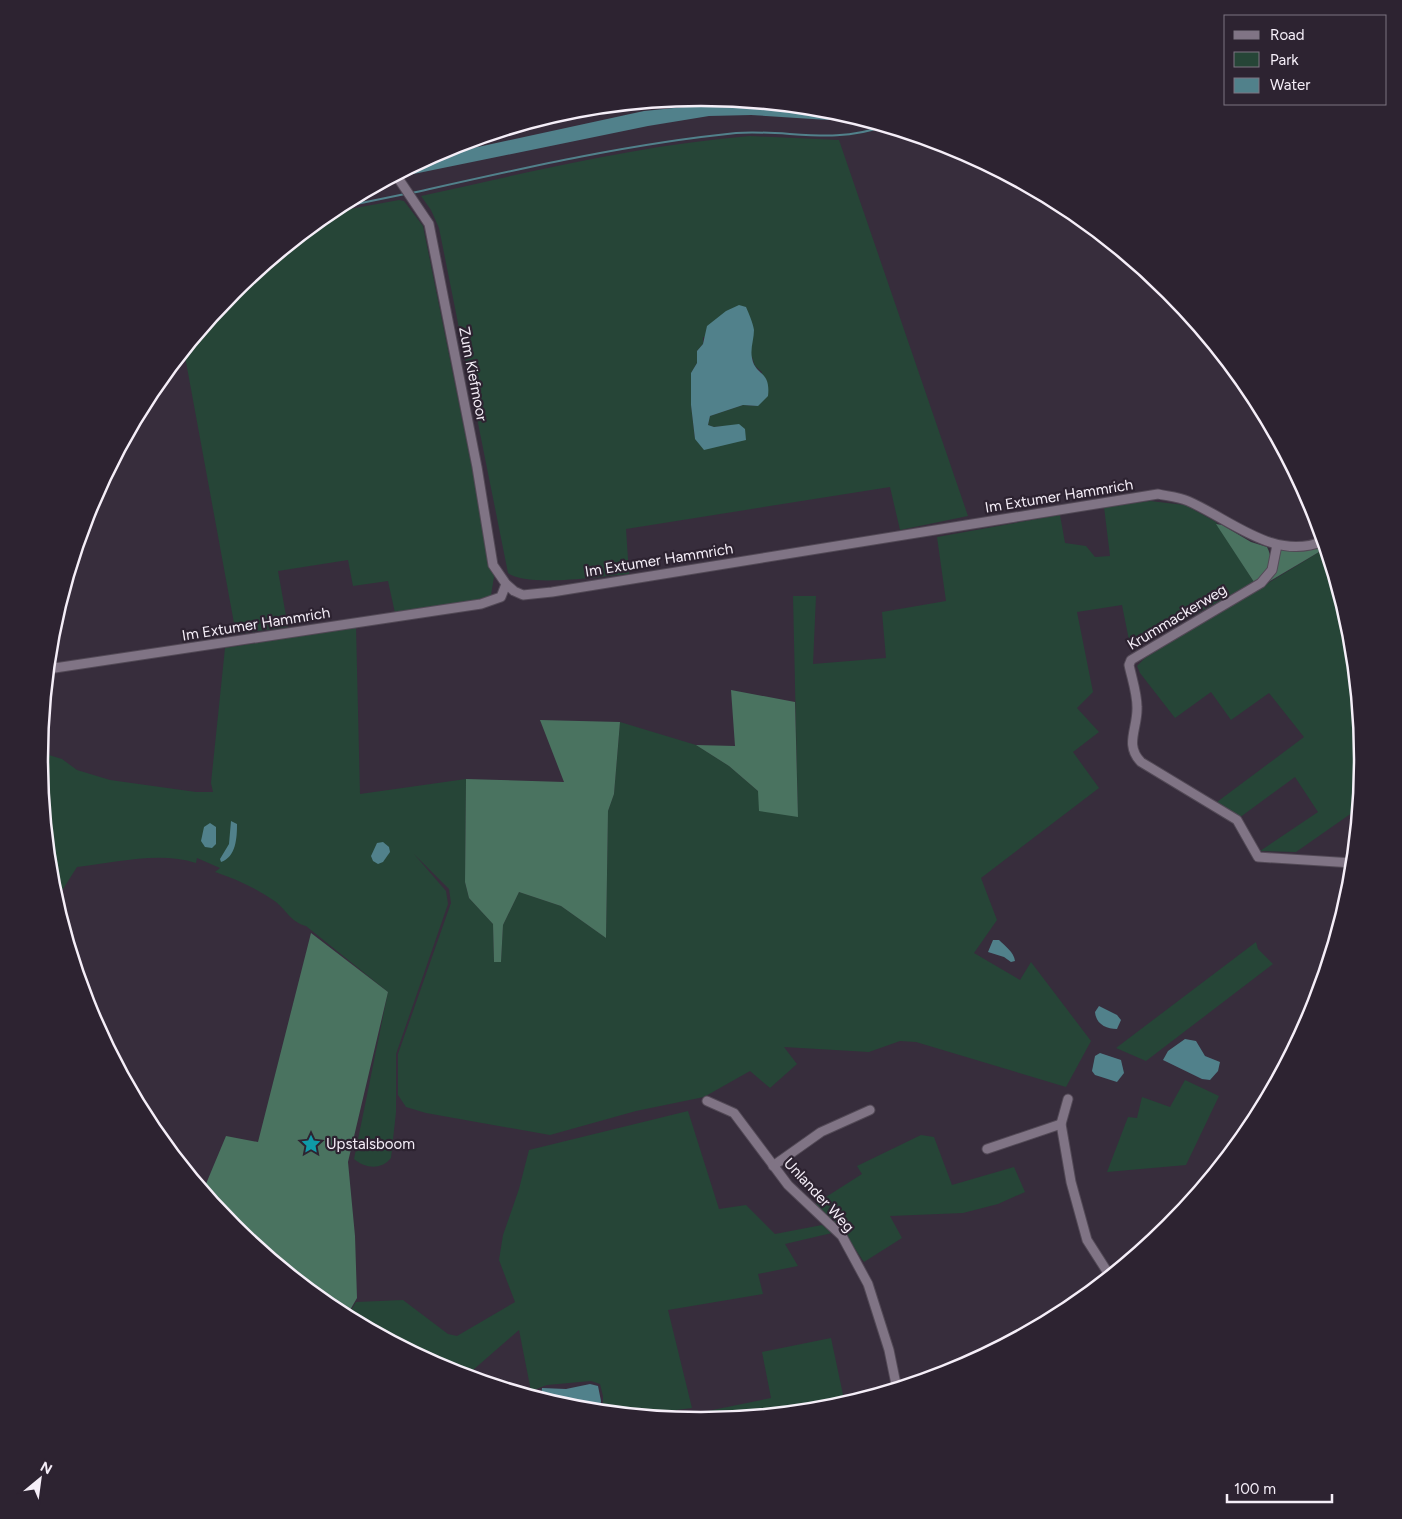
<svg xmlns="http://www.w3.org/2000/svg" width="1402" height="1519" font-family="Figtree,sans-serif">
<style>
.green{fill:#264537;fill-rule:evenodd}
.forest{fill:#4a7360}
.water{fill:#51818b}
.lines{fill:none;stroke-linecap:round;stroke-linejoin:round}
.stream{stroke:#51818b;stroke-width:2}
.minor-casing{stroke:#524956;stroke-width:11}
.minor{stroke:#807485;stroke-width:9}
.labels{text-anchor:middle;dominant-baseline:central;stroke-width:4.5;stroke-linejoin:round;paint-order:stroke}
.street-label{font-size:15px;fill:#f5eef8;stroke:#2d2331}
.poi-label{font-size:15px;fill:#f5eef8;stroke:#2d2331;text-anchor:start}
.rim{fill:none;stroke:#f5eef8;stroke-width:2.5}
</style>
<rect width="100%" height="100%" fill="#372d3c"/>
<g class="green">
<path d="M 750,136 L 839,140 L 968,516 L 900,530 L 890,487 L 626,529 L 629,574 C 602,576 528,588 508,573 L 439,228 L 431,210 L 421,196 C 530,172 639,145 750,136 ZM 703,337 L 752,357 L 755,366 L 762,372 L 758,406 L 743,405 L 710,416 L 708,425 L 714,427 L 724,426 L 695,439 L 691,405 L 691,373 L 697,363 L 697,351 L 703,344 Z"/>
<path d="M 399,200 L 404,201 L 423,226 L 494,577 L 491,595 L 480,600 L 395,613 L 388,581 L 353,586 L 348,560 L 278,571 L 288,627 L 236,634 L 184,351 L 233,291 L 328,213 Z"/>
<path d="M 1150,501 L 1185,505 L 1216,522 L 1254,582 L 1131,650 L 1122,605 L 1077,612 L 1093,692 L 1077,708 L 1099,732 L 1073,752 L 1099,788 L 981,878 L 997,920 L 974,953 L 1020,980 L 1031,962 L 1091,1041 L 1066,1087 L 916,1042 L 900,1041 L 869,1052 L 784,1047 L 797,1064 L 770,1088 L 750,1071 L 704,1097 L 636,1111 L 550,1135 L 426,1113 L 406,1107 L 398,1095 L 398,1054 L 451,903 L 449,889 L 414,854 L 446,891 L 448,904 L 396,1054 L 396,1112 L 391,1158 C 381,1170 366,1169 354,1159 L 388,992 L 306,926 C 291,922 287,911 276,902 C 258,889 236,879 215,872 L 220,868 L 197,858 L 196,863 C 159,851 115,863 77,867 L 63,889 L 52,892 L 51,883 L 55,882 L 43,773 L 40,772 L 39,752 L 62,759 L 77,770 L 110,780 L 196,792 L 213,792 L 211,783 L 225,648 L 356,627 L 360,794 L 466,779 L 465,882 L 469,898 L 493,924 L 494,962 L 501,962 L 503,925 L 519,892 L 561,906 L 606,938 L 608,811 L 614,794 L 620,722 L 696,745 L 729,766 L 758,791 L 798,817 L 793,596 L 816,596 L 813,664 L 886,658 L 882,612 L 946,601 L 937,537 L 1060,515 L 1065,543 L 1086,546 L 1095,557 L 1110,556 L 1104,507 Z"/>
<path d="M 1326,548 L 1351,631 L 1363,760 L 1359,808 L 1296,852 L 1260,851 L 1318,812 L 1295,777 L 1239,818 L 1217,802 L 1304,737 L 1269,693 L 1231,720 L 1211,692 L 1175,718 L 1140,673 L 1137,666 L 1145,658 Z"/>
<path d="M 1256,942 L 1258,949 L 1273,964 L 1146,1061 L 1116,1048 Z"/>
<path d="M 1185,1080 L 1219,1096 L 1186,1165 L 1107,1172 L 1128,1117 L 1137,1118 L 1142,1097 L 1170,1107 Z"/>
<path d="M 688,1111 L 719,1209 L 746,1205 L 775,1234 L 822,1225 L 832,1233 L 785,1244 L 798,1266 L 758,1274 L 763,1294 L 668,1310 L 692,1408 L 637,1415 L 603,1412 L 603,1396 L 600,1384 L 591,1381 L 547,1385 L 531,1391 L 519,1330 L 465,1377 L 447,1371 L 347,1317 L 356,1302 L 403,1300 L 448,1334 L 457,1336 L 515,1302 L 499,1260 L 503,1235 L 519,1189 L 529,1150 Z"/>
<path d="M 921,1135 L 934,1137 L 952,1185 L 1014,1167 L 1025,1192 L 998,1204 L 963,1213 L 890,1216 L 902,1238 L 864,1262 L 845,1234 L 815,1204 L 862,1174 L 857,1166 Z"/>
<path d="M 831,1338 L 845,1404 L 830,1409 L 691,1421 L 698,1413 L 771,1398 L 762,1352 Z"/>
</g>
<g class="forest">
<path d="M 1216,524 L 1222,525 L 1251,542 L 1267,547 C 1275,563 1268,573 1254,582 Z"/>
<path d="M 1314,547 L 1318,549 L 1319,552 L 1265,584 L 1280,550 Z"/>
<path d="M 731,690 L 795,702 L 798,817 L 759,811 L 758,791 L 729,766 L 696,745 L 735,746 Z"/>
<path d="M 540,720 L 620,722 L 614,794 L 608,811 L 606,938 L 561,906 L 519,892 L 503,925 L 501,962 L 494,962 L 493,924 L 469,898 L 465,882 L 466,779 L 564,782 Z"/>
<path d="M 311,933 L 388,992 L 348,1162 L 355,1236 L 357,1298 L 346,1317 L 333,1310 L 233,1228 L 203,1191 L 226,1136 L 258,1142 Z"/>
</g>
<g class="water">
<path d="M 743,101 L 830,110 L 850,116 L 828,120 L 751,115 L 709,116 L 648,126 L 389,179 L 427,158 L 644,111 Z"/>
<path d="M 739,305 L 746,307 C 749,314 753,323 754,330 C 754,339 750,349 752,358 C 755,376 771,370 768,396 L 758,406 L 743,405 L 710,416 L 708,425 L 714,427 L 739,424 L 745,429 L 746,440 L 704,450 L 695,439 L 691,405 L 691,373 L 697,363 L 697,351 L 703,344 L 707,326 L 726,311 Z"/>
<path d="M 40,772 L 43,773 L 58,868 L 55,882 L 51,883 Z"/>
<path d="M 231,821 L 237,824 C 237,838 236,857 221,862 L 220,859 L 229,844 Z"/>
<path d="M 210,823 L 216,827 L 216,844 L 212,848 L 205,847 L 201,841 L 204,827 Z"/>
<path d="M 383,842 L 389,847 L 390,852 L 383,862 L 378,864 L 373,861 L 371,856 L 377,843 Z"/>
<path d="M 993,940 L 999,940 C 1005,946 1014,952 1015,961 L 1011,962 L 1004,957 L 988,952 Z"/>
<path d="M 1099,1006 L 1117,1015 L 1121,1020 L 1117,1029 C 1106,1029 1096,1024 1095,1012 Z"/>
<path d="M 1185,1039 L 1196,1041 L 1205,1056 L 1220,1062 L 1218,1071 L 1210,1080 L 1202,1079 L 1163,1060 L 1168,1051 Z"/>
<path d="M 1100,1053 L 1121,1060 L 1124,1073 L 1117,1082 L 1095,1075 L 1092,1071 L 1095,1056 Z"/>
<path d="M 590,1384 L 598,1386 L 601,1401 L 600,1412 L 572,1409 L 541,1400 L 542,1388 L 566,1389 Z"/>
</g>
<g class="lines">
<g class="stream">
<path d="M 412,193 C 519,169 627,144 736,133 C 785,129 835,145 883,126"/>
<path d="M 332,209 L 405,194"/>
</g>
<defs>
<g id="minor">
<path d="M 396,175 L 429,224 L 477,467 L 493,565 L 506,584 L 514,591 L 523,595 L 552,592 L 1158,494 C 1167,496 1179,497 1188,501 C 1230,519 1275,562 1323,541"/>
<path d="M 1277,545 L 1272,570 L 1261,583 L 1131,660 L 1129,665 C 1132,679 1137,693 1137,707 C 1138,728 1124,745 1141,762 L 1237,820 L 1258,857 L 1353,863"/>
<path d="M 48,669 L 481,604 L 501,597 L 506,584"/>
<path d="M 1068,1099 L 1061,1124 L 1071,1182 L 1087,1240 L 1110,1276"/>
<path d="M 707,1101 L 734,1113 L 788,1185 L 842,1236 L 868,1284 L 889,1350 L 897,1389"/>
<path d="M 987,1149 L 1061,1124"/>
<path d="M 773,1166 L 821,1132 L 870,1110"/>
</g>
</defs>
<use href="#minor" class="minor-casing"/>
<use href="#minor" class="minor"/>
</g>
<defs>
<symbol id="sight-bare" viewBox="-9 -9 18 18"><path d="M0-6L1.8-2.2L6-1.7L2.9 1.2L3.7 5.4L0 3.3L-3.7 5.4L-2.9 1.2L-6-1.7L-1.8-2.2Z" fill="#0f9aa8" stroke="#2d2331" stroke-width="2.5" paint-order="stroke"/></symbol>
</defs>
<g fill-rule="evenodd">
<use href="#sight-bare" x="297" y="1130" width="28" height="28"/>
</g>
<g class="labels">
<g class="street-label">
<text transform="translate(473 374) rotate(79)">Zum Kiefmoor</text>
<text transform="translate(1059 496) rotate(-9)">Im Extumer Hammrich</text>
<text transform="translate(659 560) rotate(-9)">Im Extumer Hammrich</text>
<text transform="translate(1177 617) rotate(-31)">Krummackerweg</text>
<text transform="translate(256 624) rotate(-9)">Im Extumer Hammrich</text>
<text transform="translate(819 1195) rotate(47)">Unlander Weg</text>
</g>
<g class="poi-label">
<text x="326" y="1144">Upstalsboom</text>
</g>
</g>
<path d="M0 0H1402V1519H0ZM48 759a653 653 0 1 1 1306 0a653 653 0 1 1-1306 0Z" fill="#2d2331" fill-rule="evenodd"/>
<path class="rim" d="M48 759a653 653 0 1 1 1306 0a653 653 0 1 1-1306 0Z"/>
<rect x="1224" y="15" width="162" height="90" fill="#2d2331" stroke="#7d7481"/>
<rect x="1234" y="31" width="25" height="8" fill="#807485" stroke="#7d7481"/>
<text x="1270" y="40" font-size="15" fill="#f5eef8">Road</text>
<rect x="1234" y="52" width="25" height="15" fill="#264537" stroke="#7d7481"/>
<text x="1270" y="65" font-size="15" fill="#f5eef8">Park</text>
<rect x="1234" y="78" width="25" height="15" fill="#51818b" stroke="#7d7481"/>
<text x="1270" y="90" font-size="15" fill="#f5eef8">Water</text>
<g transform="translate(40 1479) rotate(29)" stroke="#2d2331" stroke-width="4" paint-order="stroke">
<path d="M0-4L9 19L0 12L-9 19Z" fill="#f5eef8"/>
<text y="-8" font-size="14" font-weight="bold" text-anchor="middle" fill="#f5eef8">N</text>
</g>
<path d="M1227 1494v8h105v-8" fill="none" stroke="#f5eef8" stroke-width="2.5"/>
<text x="1234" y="1494" font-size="15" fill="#f5eef8" stroke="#2d2331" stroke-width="4" paint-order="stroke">100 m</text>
</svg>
